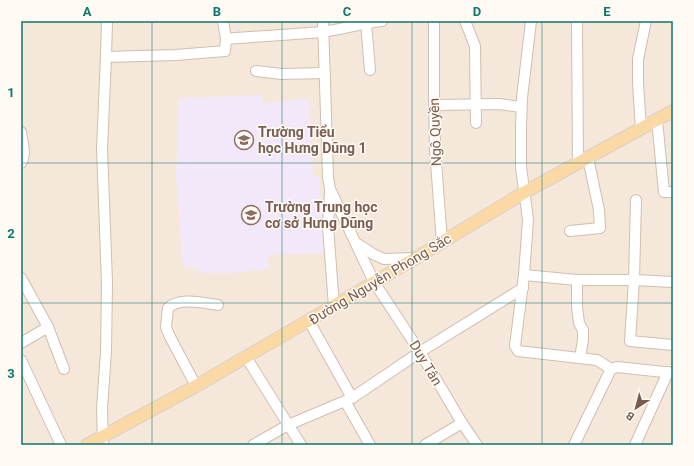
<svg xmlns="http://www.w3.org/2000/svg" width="694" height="466" font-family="Roboto,sans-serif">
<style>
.residential{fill:#f5e8da}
.education{fill:#f3e8fa}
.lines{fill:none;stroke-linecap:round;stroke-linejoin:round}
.minor-casing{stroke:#d1beb0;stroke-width:12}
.major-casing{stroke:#dad1cd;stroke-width:14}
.minor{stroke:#fff;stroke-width:10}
.major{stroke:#fbd9a5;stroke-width:12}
.grid{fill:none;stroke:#0f766e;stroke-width:1;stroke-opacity:0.55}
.labels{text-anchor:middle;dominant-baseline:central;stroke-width:3;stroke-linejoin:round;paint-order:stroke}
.education-label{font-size:14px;font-weight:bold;fill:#785e54;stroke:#fffaf3;text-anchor:start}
.street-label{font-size:14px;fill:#7a5c4d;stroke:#fffaf3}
.neatline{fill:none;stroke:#0f766e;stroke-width:1.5}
.grid-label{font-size:13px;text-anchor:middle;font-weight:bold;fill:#0f766e}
</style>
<rect width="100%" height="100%" fill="#fdf6ec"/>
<rect class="residential" x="21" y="21" width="652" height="424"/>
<path class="education" d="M 261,95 L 263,103 L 309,99 L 313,176 L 319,176 L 326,253 L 268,255 L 267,269 L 232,273 L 204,273 L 183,265 L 176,177 L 179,98 Z"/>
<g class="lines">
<defs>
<g id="minor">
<path d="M 323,21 L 328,177 L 330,189 L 374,282 L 420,352 L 462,423 L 477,445"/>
<path d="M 434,21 L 434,94 L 435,149 L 442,242"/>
<path d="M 465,21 L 475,46 L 476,123"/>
<path d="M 531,21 L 522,98 L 521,127 L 521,167 L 528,220 L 524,275 L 515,346 L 518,351 L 597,360 L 611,369"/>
<path d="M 577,21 L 578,163"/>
<path d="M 366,23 L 370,70"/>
<path d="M 226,39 C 257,36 289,35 321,32 C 341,30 361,23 382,21"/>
<path d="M 106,57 L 176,55 L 225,51 L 226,39 L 223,21"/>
<path d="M 256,71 L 282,74 L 325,73"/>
<path d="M 434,105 L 499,104 L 521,107"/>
<path d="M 657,120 L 664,192 L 673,192"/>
<path d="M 641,129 L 638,83 L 638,59 L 646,21"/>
<path d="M 21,132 C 22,142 27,154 21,163"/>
<path d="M 330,191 L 328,227 L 334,306"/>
<path d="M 636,200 L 634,280 L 630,341 L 673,345"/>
<path d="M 570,231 L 600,228 L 599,210 L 588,158"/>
<path d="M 356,243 L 373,254 L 384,259 L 416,258"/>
<path d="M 524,275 L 577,280 L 634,280 L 673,282"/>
<path d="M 21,278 L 48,327 L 64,369"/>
<path d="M 577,280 L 577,307 L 579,323 L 583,330 L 583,340 L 580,358"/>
<path d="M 309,321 L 352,398"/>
<path d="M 21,343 L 48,327"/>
<path d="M 246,357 L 301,445"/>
<path d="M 21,360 L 61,445"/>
<path d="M 196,386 L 169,335 L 166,327 L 168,308 C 179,297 204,303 218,305"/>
<path d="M 345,401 L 370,445"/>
<path d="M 103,445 L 102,408 L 106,352 L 107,282 L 102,149 L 106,57 L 107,21"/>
<path d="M 253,445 L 288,425 L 352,398 L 420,352 L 523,288"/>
<path d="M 425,445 L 462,423"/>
<path d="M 574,445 L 611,369 L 617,367 L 673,373"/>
<path d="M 635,445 L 668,372"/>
</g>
<path id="major" d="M 87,445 L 196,386 L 416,258 L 525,192 L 673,111"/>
</defs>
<use href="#minor" class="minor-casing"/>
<use href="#major" class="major-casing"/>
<use href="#minor" class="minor"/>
<use href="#major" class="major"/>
</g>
<path class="grid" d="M 152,21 L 152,445M 282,21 L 282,445M 412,21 L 412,445M 542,21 L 542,445M 21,163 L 673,163M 21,303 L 673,303"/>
<defs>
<symbol id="school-ring" viewBox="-11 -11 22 22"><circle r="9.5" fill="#fffaf3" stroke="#8d6e63" stroke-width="1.5"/><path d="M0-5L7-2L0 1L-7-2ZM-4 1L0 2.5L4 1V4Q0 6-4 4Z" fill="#8d6e63"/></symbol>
</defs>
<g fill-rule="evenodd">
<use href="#school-ring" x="233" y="129" width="22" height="22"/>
<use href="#school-ring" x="240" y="204" width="22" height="22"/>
</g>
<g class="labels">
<g class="education-label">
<text x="258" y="132">Trường Tiểu<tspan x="258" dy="16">học Hưng Dũng 1</tspan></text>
<text x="265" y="207">Trường Trung học<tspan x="265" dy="16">cơ sở Hưng Dũng</tspan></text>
</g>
<g class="street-label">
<text transform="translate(435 132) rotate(-92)">Ngô Quyền</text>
<text transform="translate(380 279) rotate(-31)">Đường Nguyễn Phong Sắc</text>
<text transform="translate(426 363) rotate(59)">Duy Tân</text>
</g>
</g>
<rect width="694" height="466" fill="none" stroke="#fffaf3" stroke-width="44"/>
<g transform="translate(636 408) rotate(216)" stroke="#fffaf3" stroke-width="3" paint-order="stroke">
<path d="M0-3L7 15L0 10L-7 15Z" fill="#7a5c4d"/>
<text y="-6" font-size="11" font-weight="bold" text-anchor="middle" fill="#7a5c4d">B</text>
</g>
<rect x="22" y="22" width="650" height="422" class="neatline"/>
<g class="grid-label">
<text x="87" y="16">A</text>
<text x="217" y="16">B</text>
<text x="347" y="16">C</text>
<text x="477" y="16">D</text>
<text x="607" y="16">E</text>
<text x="11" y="97">1</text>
<text x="11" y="238">2</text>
<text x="11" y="378">3</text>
</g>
</svg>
